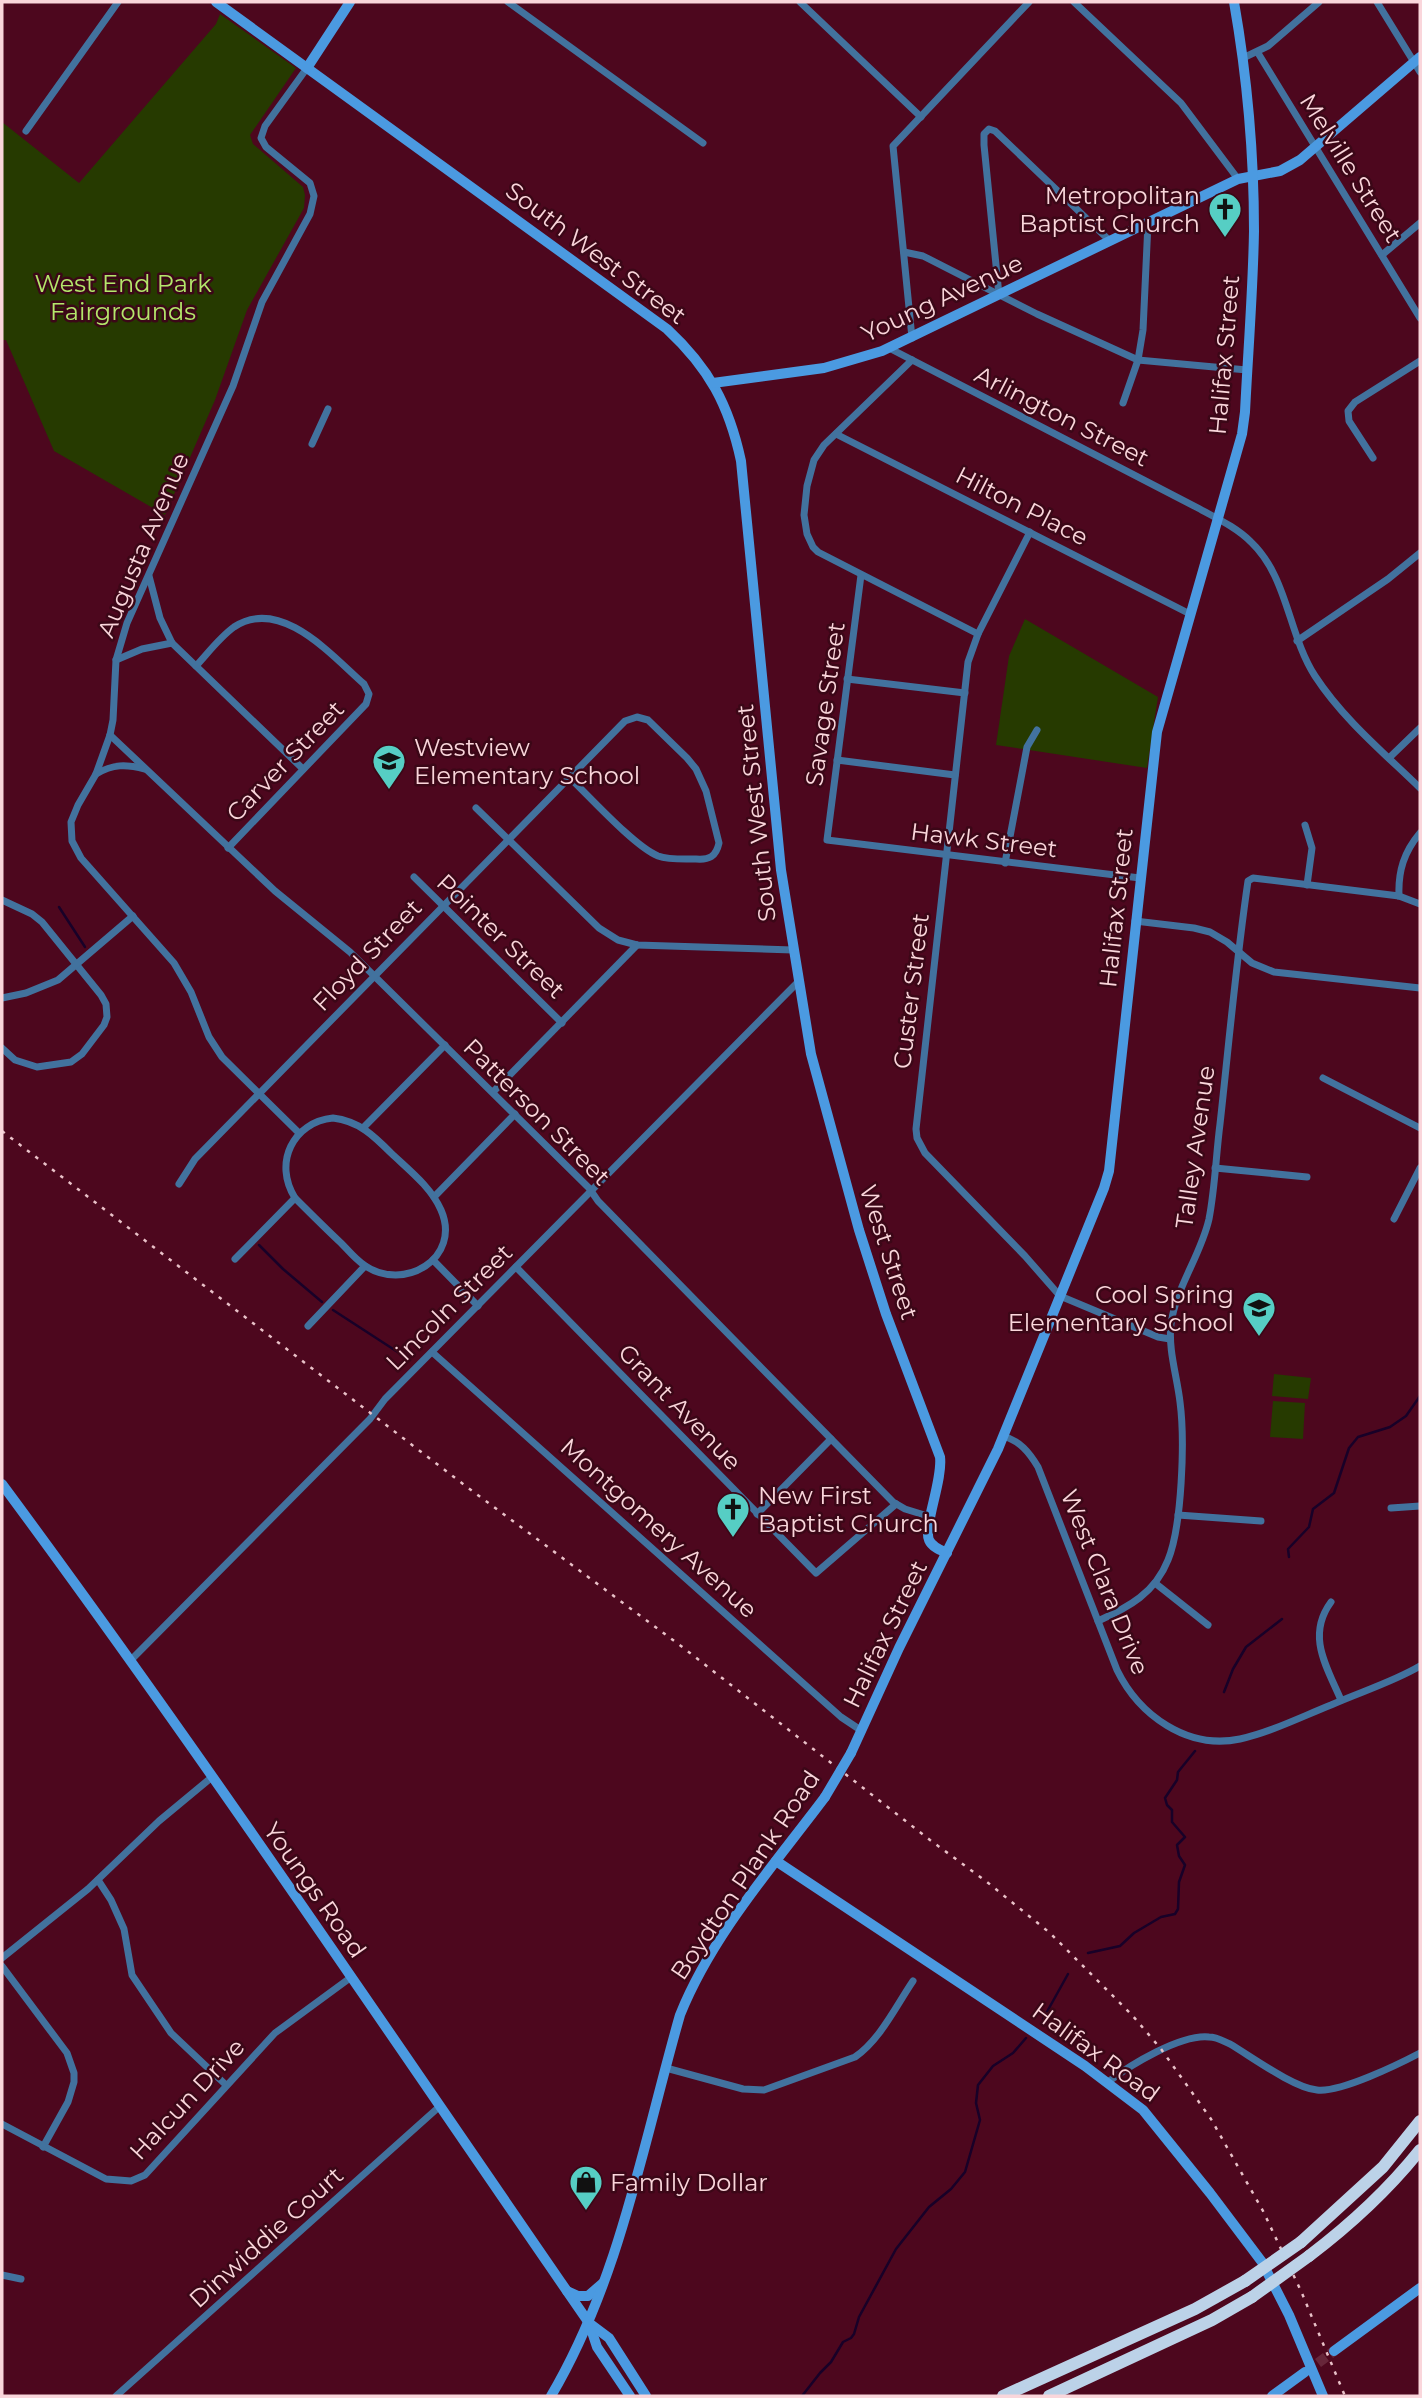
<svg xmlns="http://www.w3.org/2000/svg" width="1422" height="2398" font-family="Montserrat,sans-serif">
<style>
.green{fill:#263a00}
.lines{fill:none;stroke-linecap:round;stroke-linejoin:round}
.stream{stroke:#180128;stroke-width:2.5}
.secondary-tunnel{stroke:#67263a;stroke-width:10;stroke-dasharray:10 5;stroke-linecap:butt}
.street{stroke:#42729e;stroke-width:7}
.secondary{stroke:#4b9ae1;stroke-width:10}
.highway{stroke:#bcd2e8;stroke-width:12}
.rail{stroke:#e9c1c8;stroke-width:2.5;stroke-dasharray:3.5 7;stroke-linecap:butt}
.secondary-bridge{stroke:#4b9ae1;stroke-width:10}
.highway-bridge{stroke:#bcd2e8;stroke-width:12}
.labels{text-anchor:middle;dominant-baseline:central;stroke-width:5;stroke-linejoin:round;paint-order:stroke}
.street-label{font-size:24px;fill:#fad6db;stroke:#3b0717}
.poi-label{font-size:24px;fill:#fad6db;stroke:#3b0717;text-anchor:start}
.park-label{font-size:24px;fill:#b4e76b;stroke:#3b0717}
</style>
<rect width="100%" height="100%" fill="#4d071e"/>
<g class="green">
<path d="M 220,14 L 296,68 L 250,135 L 253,144 L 303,187 L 305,195 L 304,208 L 247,310 L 215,400 L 165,515 L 54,451 L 6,340 L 2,340 L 2,122 L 79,183 L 216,24 Z"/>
<path d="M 1025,619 L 1158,697 L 1147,768 L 996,745 L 1009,656 Z"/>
<path d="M 1274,1374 L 1311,1378 L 1308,1399 L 1272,1396 Z"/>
<path d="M 1273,1401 L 1305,1403 L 1303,1439 L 1270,1437 Z"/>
</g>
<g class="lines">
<g class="stream">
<path d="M 59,907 L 85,947"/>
<path d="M 259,1245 L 283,1269 L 322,1302"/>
<path d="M 333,1310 L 410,1360"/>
<path d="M 1289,1557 L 1288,1549 L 1309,1527 L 1313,1509 L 1334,1493 L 1349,1448 L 1358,1437 L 1390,1427 L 1406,1416 L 1420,1396"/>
<path d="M 1224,1692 L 1233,1669 L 1246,1647 L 1282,1619"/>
<path d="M 1088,1953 L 1120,1946 L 1134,1933 L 1161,1917 L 1175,1914 L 1178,1909 L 1179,1882 L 1185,1865 L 1179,1856 L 1177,1845 L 1185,1837 L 1172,1822 L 1172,1810 L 1167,1805 L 1165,1798 L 1177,1780 L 1178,1772 L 1195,1751"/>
<path d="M 1043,2019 L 1068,1974"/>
<path d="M 802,2396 L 820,2373 L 831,2362 L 843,2342 L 851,2338 L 854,2334 L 859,2317 L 896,2249 L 929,2207 L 951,2189 L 965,2172 L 980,2120 L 976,2103 L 978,2085 L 993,2066 L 1013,2053 L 1026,2038"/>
</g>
<path class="secondary-tunnel" d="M 1306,2372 L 1334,2351"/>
<g class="street">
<path d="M 508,2 L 703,143"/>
<path d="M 800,2 L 921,117"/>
<path d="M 1074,2 L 1181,103 L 1238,179"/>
<path d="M 1377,2 L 1420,72"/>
<path d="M 1258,53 L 1420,318"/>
<path d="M 1243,58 L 1268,46 L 1319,2"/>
<path d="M 26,131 L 118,2"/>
<path d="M 904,252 L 923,256 L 1037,314 L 1138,360 L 1247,370"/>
<path d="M 1382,255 L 1420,223"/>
<path d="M 999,295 L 984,145 L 984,134 L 989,129 L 995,131 L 1110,241"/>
<path d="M 912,338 L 893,146 L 1029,2"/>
<path d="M 889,348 L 1198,508 C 1216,518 1236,527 1251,542 C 1288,577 1288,634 1315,676 C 1343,719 1384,753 1420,788"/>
<path d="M 912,360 L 824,445 L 814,460 L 807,486 L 804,515 L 807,534 L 813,547 L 818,552 L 978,634"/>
<path d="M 1123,403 L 1138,360 L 1143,330 L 1148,223"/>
<path d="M 836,434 L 1190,614"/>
<path d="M 312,444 L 328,409"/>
<path d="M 1373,458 L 1349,421 L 1348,411 L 1355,402 L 1420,361"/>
<path d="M 1030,532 L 978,634 L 968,662 L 916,1129 L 917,1138 L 925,1153 L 1025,1256 L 1060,1296 L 1158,1337 L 1170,1339"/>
<path d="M 861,575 L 827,840 L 1140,878"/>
<path d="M 149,576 L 160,618 L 172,643 L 303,769"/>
<path d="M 1297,641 L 1388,579 L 1420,553"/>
<path d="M 116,660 L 142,649 L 172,643"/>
<path d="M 196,666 C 208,653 220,637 234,627 C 281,596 332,656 364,684 L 369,694 L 366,704 L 228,848"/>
<path d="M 847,679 L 965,693"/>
<path d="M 110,735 L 275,891 L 350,952 L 589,1188 L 598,1201 L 642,1246 L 893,1502 L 905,1509 L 931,1517"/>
<path d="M 1389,758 L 1420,728"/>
<path d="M 837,760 L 955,775"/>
<path d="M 96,774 C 113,764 126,764 145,769"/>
<path d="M 476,808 L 599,928 L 618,940 L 637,945 L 793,950"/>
<path d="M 1305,825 L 1312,848 L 1307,885"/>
<path d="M 1005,863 L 1027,747 L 1037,730"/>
<path d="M 414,877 L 562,1023"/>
<path d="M 1399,896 C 1398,871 1404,852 1420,833"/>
<path d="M 2,900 L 32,914 L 42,922 L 101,995 L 106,1004 L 107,1017 L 104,1025 L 82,1054 L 71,1062 L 37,1067 L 15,1060 L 2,1048"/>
<path d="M 1135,921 L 1194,928 L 1210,932 L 1227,942 L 1252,963 L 1274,972 L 1420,988"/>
<path d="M 2,998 L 26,993 L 58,980 L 133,916"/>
<path d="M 1323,1078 L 1420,1128"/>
<path d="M 493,1092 L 637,945"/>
<path d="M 333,1118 C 359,1121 374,1136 391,1153 C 409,1170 431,1187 441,1210 C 462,1258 404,1293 364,1265 C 355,1259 348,1250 341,1243 C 325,1228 310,1213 295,1198 C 273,1163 293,1122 333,1118 Z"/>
<path d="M 363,1128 L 445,1045"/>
<path d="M 299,1133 L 222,1057 L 209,1037 L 191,992 L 174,963 L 81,858 L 72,841 L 71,822 L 78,805 L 96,774 L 110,735 L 113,720 L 116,660 L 127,623 L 233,386 L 262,302 L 310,214 L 314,196 L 310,183 L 266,147 L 261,138 L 265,126 L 307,68"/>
<path d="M 1215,1168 L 1307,1177"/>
<path d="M 179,1184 L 195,1159 L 625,721 L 637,717 L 648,720 L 687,758 L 696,769 L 706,791 L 719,843 C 716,857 709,860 696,859 C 684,859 669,860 658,856 C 635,847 589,796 569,777"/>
<path d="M 434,1197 L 515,1114"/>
<path d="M 1394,1219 L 1420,1168"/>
<path d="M 235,1259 L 295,1198"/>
<path d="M 433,1260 L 478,1306"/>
<path d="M 516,1267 L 816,1573 L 896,1504"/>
<path d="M 308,1326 L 365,1266"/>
<path d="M 432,1352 L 841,1717 L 862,1731"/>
<path d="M 1003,1436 C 1020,1441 1029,1452 1038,1467 L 1117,1670 C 1139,1715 1187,1750 1240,1739 C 1271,1732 1301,1717 1331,1705 C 1360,1692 1393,1682 1420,1666"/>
<path d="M 1391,1508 L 1420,1506"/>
<path d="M 757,1514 L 831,1439"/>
<path d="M 1178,1515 L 1261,1521"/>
<path d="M 1155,1583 L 1208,1625"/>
<path d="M 1331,1602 C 1306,1636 1327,1667 1341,1700"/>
<path d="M 1098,1621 C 1129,1607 1155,1593 1168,1560 C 1182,1526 1185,1440 1180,1402 C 1177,1376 1168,1350 1171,1324 C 1176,1287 1201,1255 1209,1219 C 1215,1188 1216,1155 1220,1124 C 1229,1043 1236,962 1248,881 L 1253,878 L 1399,896 L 1420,904"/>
<path d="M 130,1661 L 370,1419 L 385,1399 L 798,982"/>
<path d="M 98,1880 L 111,1900 L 124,1929 L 132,1975 L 171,2033 L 226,2085"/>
<path d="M 2,1958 L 88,1889 L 159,1821 L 212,1777"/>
<path d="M 2,1966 L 67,2053 L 74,2073 L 74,2082 L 68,2102 L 43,2147"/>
<path d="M 666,2068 L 743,2089 L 764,2090 L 855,2057 C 880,2040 896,2006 913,1981"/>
<path d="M 1108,2082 C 1130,2065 1181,2034 1209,2037 C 1217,2037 1223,2041 1230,2044 C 1252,2057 1294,2088 1317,2090 C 1340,2093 1399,2064 1420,2053"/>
<path d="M 2,2124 L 106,2179 L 131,2181 L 145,2175 L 275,2033 L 350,1978"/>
<path d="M 2,2275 L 21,2279"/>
<path d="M 116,2396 L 440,2106"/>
</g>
<g class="secondary">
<path d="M 216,2 L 667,329 C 709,368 729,405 741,461 L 781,870 L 811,1054 L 859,1230 L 886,1314 L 940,1457 C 943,1480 923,1527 929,1540 C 932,1547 940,1550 947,1553"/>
<path d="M 307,68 L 350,2"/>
<path d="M 713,383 L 824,368 L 882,351 L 1238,179 L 1280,171 L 1300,160 L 1420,57"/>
<path d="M 2,1484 C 205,1758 395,2042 589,2323 L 597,2347 L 630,2396"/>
<path d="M 851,1753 L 899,1648 L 998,1449 L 1104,1188 L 1109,1171 L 1157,732 L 1242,434 L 1245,412 C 1248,352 1253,291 1254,231 C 1254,155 1247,76 1234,2"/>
<path d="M 776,1861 L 1085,2066 L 1143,2110 L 1210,2193 L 1262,2262 L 1289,2315 L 1323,2396"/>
<path d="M 567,2291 L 578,2296 L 588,2296 L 603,2283"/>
<path d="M 589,2323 L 609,2338 L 646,2396"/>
<path d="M 1334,2351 L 1420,2288"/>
<path d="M 551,2396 C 620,2279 643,2144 680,2015 C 712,1935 774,1865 825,1797"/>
<path d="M 1272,2396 L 1305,2372"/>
</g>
<g class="highway">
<path d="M 1301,2242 L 1383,2167 L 1420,2121"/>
<path d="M 1309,2256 C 1350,2225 1388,2190 1420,2150"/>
<path d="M 1003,2396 L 1195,2309 L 1245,2281"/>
<path d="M 1049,2396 L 1212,2320 L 1252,2297"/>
</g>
<path class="rail" d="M 2,1131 L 467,1487 L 681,1646 L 930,1840 L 987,1882 L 1050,1933 L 1132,2015 L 1161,2049 L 1211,2119 L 1263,2211 L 1301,2291 L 1345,2396"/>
<path class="secondary-bridge" d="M 825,1797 L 851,1753"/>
<g class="highway-bridge">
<path d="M 1245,2281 L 1301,2242"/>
<path d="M 1252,2297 L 1309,2256"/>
</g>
</g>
<defs>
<symbol id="church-pin" viewBox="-11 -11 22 30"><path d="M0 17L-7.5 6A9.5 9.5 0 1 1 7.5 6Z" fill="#56cec4" stroke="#3b0717"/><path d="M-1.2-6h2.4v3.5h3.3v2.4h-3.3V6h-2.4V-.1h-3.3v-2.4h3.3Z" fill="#111"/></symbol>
<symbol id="school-pin" viewBox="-11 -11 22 30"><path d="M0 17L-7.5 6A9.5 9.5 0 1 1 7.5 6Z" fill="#56cec4" stroke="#3b0717"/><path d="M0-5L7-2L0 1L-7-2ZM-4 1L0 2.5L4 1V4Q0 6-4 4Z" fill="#111"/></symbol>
<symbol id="shop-pin" viewBox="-11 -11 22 30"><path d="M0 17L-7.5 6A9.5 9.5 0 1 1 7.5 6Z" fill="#56cec4" stroke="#3b0717"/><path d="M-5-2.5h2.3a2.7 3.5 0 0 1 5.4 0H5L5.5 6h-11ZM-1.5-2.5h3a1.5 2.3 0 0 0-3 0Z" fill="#111"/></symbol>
</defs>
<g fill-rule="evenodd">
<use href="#church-pin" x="1206" y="190" width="38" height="52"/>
<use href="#school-pin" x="370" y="742" width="38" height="52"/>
<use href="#school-pin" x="1240" y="1289" width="38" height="52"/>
<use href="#church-pin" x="714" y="1490" width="38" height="52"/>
<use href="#shop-pin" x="567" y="2163" width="38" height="52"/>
</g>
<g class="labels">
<g class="street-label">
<text transform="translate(1351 168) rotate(58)">Melville Street</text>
<text transform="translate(596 253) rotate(37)">South West Street</text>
<text transform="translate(942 298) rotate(-25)">Young Avenue</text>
<text transform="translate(1224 355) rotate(-85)">Halifax Street</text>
<text transform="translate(1062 416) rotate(27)">Arlington Street</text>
<text transform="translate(1022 506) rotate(27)">Hilton Place</text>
<text transform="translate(143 545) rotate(-67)">Augusta Avenue</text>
<text transform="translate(825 704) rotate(-82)">Savage Street</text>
<text transform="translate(285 761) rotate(-46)">Carver Street</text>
<text transform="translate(756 813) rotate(-96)">South West Street</text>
<text transform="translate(984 840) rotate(7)">Hawk Street</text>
<text transform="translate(1116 908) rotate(-84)">Halifax Street</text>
<text transform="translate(501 936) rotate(44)">Pointer Street</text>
<text transform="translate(367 955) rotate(-46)">Floyd Street</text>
<text transform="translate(911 991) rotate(-83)">Custer Street</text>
<text transform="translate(537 1112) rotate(45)">Patterson Street</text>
<text transform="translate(1195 1147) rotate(-82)">Talley Avenue</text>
<text transform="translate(889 1252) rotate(72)">West Street</text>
<text transform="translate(449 1307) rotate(-45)">Lincoln Street</text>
<text transform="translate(680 1407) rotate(46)">Grant Avenue</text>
<text transform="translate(659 1528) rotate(42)">Montgomery Avenue</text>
<text transform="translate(1105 1582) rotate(68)">West Clara Drive</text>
<text transform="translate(885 1634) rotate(-64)">Halifax Street</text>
<text transform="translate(745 1875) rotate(-56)">Boydton Plank Road</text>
<text transform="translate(315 1890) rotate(55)">Youngs Road</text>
<text transform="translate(1096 2052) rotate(36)">Halifax Road</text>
<text transform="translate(187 2099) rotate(-47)">Halcun Drive</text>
<text transform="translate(266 2237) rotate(-42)">Dinwiddie Court</text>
</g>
<g class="poi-label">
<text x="1200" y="195" text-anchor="end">Metropolitan<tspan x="1200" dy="28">Baptist Church</tspan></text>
<text x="414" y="747">Westview<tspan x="414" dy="28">Elementary School</tspan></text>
<text x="1234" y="1294" text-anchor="end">Cool Spring<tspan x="1234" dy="28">Elementary School</tspan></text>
<text x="758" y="1495">New First<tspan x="758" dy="28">Baptist Church</tspan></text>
<text x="610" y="2182">Family Dollar</text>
</g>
<g class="park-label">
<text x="123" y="283">West End Park<tspan x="123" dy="28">Fairgrounds</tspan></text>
</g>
</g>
<rect width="1422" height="2398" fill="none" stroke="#fad6db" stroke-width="7"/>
</svg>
